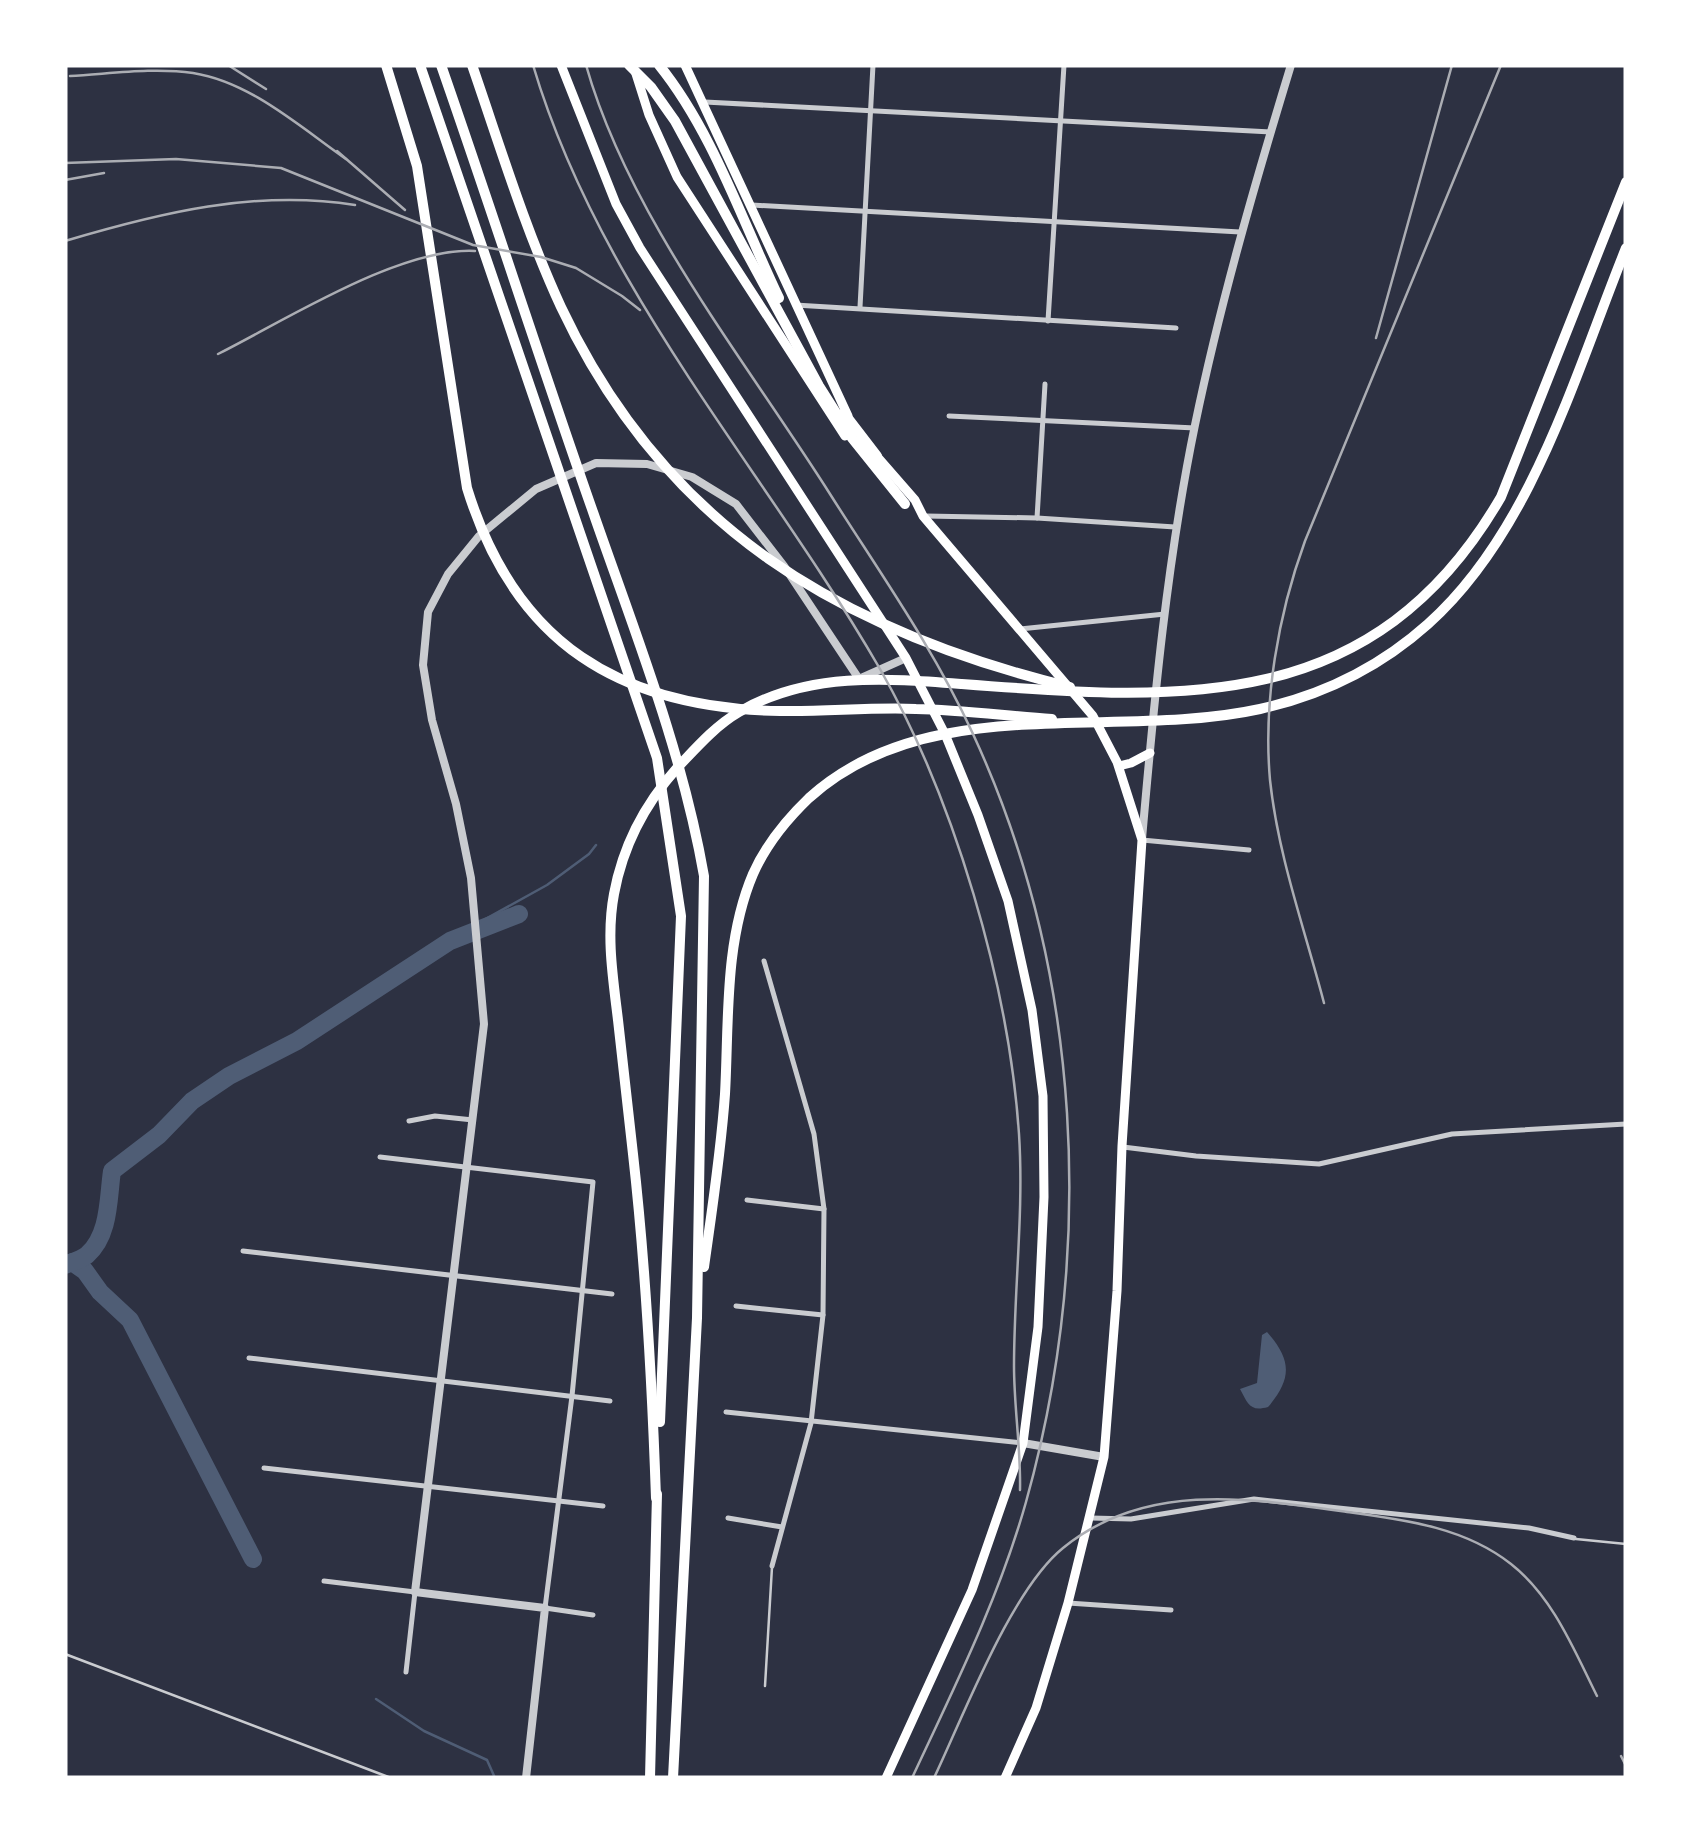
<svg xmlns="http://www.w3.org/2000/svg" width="1691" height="1843" font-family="Barlow,sans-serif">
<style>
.water{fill:#4f5d75}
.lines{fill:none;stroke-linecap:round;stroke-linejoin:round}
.stream{stroke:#4f5d75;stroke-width:2.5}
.river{stroke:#4f5d75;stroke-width:18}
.service{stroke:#caccd0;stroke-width:2.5}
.minor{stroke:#caccd0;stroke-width:5}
.tertiary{stroke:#caccd0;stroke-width:8}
.primary{stroke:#fff;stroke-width:9}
.motorway{stroke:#fff;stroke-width:10}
.rail{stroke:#abadb3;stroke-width:2.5}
</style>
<rect width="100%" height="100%" fill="#2d3142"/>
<path class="water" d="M 1267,1332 C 1291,1359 1293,1378 1268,1407 C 1250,1412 1248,1404 1240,1389 L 1257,1383 L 1262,1335 Z"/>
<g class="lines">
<g class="stream">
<path d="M 225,1084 L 388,973 L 547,885 L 589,854 L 596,845"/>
<path d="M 376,1699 L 424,1731 L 487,1760 L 495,1778"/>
</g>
<g class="river">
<path d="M 72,1262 L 85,1271 L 100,1292 L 130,1320 L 253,1559"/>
<path d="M 65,1265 C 72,1262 81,1260 87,1255 C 110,1235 108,1198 112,1171 L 159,1135 L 192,1101 L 229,1076 L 297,1041 L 450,941 L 519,914"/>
</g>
<g class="service">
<path d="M 1576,1539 L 1626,1544"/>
<path d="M 65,1654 L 391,1778"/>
<path d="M 765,1686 L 772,1567"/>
</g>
<g class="minor">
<path d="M 705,102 L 1271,132"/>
<path d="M 752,205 L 1240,232"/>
<path d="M 795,305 L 1176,328"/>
<path d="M 860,307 L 873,65"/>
<path d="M 1048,321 L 1064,65"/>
<path d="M 949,416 L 1195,428"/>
<path d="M 926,516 L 1037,518 L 1175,527"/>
<path d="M 1037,518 L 1045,384"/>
<path d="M 1020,629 L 1165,614"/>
<path d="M 1142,840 L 1249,850"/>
<path d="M 764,961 L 814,1134 L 824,1209 L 823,1315 L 811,1423 L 772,1566"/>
<path d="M 409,1121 L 435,1116 L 473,1120"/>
<path d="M 1123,1147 L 1196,1156 L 1319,1164 L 1452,1134 L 1626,1124"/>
<path d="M 380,1157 L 593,1182 L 572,1396 L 545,1608 L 593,1615"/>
<path d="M 747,1200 L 824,1209"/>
<path d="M 243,1251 L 612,1294"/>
<path d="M 736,1306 L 823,1315"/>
<path d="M 249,1358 L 610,1401"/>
<path d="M 726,1412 L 1023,1443"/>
<path d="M 264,1468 L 603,1506"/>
<path d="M 728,1518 L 782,1527"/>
<path d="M 1091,1518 L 1131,1519 L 1254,1499 L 1529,1528 L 1574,1538"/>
<path d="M 324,1581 L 415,1592 L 406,1672"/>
<path d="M 1068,1603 L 1171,1610"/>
</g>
<g class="tertiary">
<path d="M 1142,839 C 1154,701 1167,561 1195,425 C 1220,304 1255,183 1291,65"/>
<path d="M 1023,1443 L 1104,1457"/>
<path d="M 526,1778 L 545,1608 L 415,1592 L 484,1024 L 471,878 L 456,804 L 432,720 L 423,665 L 428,612 L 448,574 L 479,536 L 536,489 L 596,463 L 647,464 L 692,477 L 736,504 L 784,566 L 859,679 L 906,658"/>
</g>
<g class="primary">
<path d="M 561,65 L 616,204 L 640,248 L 906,658 L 945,734 L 978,815 L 1008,901 L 1032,1010 L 1043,1096 L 1044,1197 L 1038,1327 L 1023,1443 L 972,1590 L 886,1778"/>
<path d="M 685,65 L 848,416"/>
<path d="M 636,74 L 649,115 L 677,177 L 845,436"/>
<path d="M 874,453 L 915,500 L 923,516 L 1093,716 L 1117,762 L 1142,840 L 1122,1146 L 1117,1291 L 1104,1457 L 1068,1603 L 1036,1708 L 1005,1778"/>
<path d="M 1119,766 L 1131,763 L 1150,753"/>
</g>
<g class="motorway">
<path d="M 386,65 L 417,166 L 467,488 C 515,644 620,708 780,711 C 825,712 871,707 916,709 C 961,710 1007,716 1052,719"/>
<path d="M 420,65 L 657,758 L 681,916 L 660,1422"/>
<path d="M 441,65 C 493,214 541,364 593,512 C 635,633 682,750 704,876 L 697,1318 L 673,1778"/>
<path d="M 472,65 C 500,146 525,229 561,307 C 665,528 841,631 1070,687"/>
<path d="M 629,65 L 651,87 L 675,121 L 819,386 L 852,438 L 905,504"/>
<path d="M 659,65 C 713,132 742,221 779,298"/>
<path d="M 844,413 L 877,456"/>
<path d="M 704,1267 C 712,1210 721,1152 725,1094 C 729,1022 724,942 753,874 C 766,845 786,820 809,798 C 929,689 1115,741 1260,709 C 1323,695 1380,667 1428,624 C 1532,531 1575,374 1626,248"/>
<path d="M 656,1498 C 652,1382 646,1269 633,1154 C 628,1109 623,1064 618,1020 C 613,978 606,936 614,894 C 623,845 644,805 677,768 C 696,748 715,726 739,712 C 807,672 886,678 961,684 C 1182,701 1374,716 1501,497 L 1626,182"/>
<path d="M 650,1778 L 657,1494"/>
</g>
<g class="rail">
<path d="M 228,65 L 266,89"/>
<path d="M 533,65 C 600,291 764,468 880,669 C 954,798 1009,985 1019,1134 C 1024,1212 1014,1289 1014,1366 C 1014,1408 1021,1449 1020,1490"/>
<path d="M 586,65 C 629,217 746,361 830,494 C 880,573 934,649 973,734 C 1083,972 1096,1251 1026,1502 C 999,1598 954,1688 912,1778"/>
<path d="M 70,76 C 109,74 153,67 193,73 C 250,82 299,126 346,159"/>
<path d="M 337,151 L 405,210"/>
<path d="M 65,163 L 176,159 L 281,168 L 473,245 L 541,257 L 576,268 L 622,296 L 640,310"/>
<path d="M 65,180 L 104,173"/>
<path d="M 65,241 C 159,213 256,189 355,205"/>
<path d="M 1376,338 L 1452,65"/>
<path d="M 218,354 C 286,320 400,247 475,251"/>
<path d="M 1324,1003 C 1305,930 1278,856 1270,780 C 1263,701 1278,615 1305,541 L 1501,65"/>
<path d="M 1621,1756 L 1626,1766"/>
<path d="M 934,1778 C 964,1715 1011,1590 1063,1548 C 1145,1481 1250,1498 1347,1512 C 1405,1520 1464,1527 1511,1564 C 1553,1597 1574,1650 1597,1696"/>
</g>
</g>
<rect width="1691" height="1843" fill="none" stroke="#ffffff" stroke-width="135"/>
</svg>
